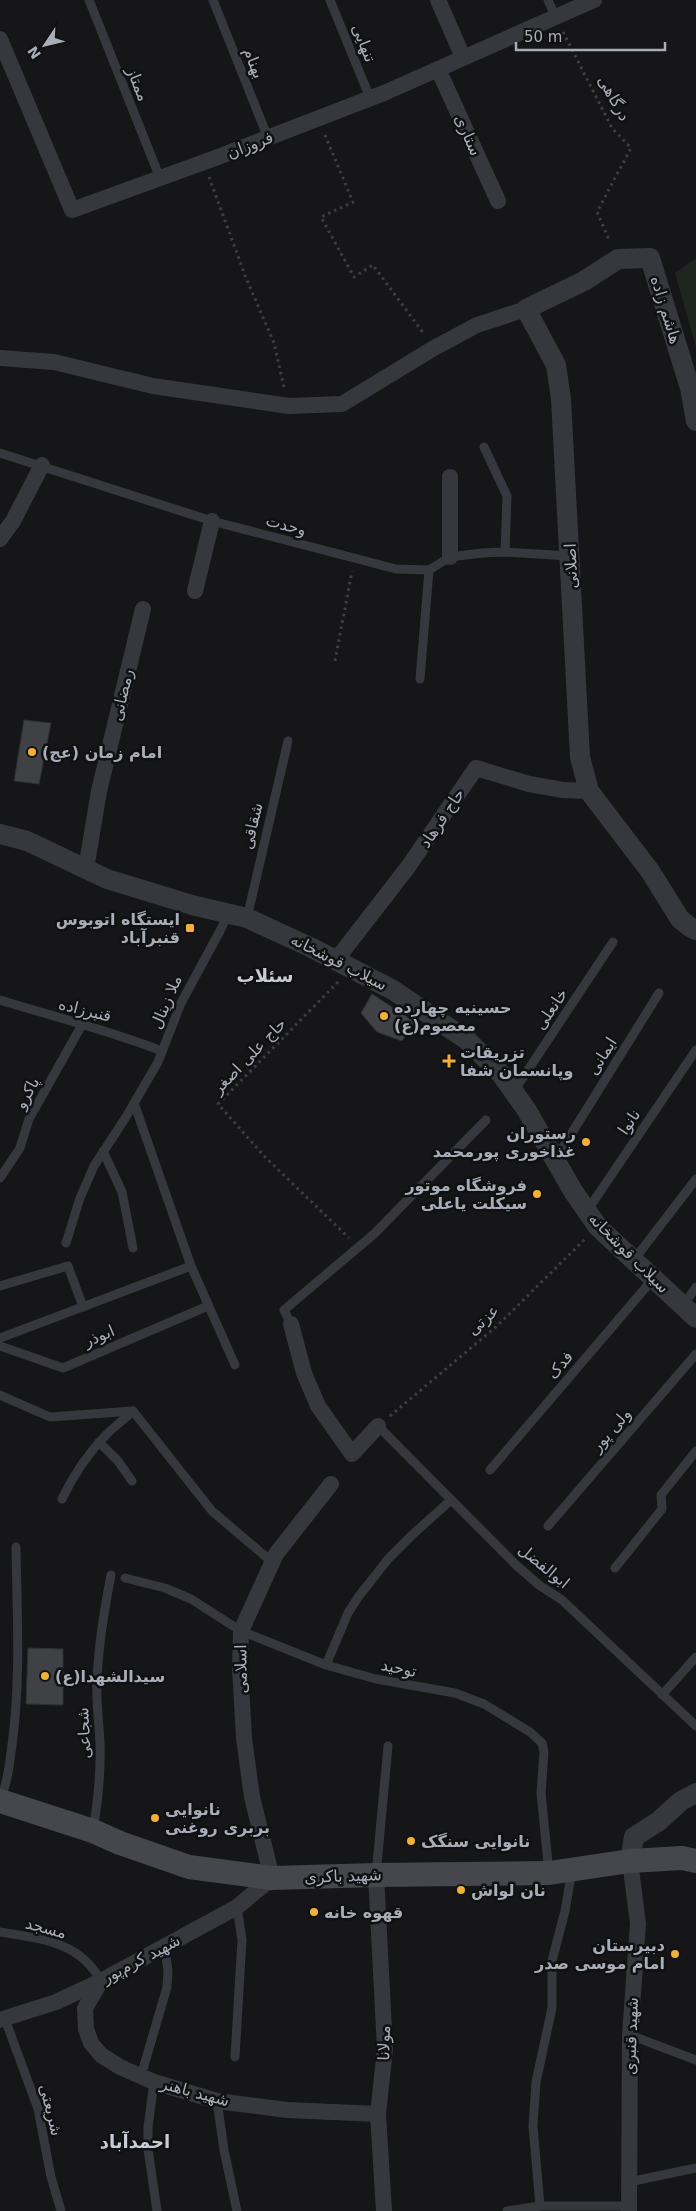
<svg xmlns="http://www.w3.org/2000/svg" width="696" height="2211" font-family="'DejaVu Sans',Vazirmatn,sans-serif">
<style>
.green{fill:#1e261f}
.building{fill:#404145;stroke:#303034}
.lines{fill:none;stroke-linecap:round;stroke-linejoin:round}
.path{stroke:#3d3f44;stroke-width:3;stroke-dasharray:2.5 4;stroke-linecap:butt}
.service{stroke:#37383d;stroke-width:9}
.minor{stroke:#37383d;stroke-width:16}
.tertiary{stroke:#37383d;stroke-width:20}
.secondary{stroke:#45474d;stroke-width:24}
.poi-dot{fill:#f2b134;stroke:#111113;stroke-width:2}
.labels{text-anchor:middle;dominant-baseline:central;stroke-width:5;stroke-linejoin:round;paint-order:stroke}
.street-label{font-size:16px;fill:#a8adb8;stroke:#111113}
.poi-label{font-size:16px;font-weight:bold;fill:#a8adb8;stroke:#111113;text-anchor:start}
.neighbourhood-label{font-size:18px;font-weight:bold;fill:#c9ccd4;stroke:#111113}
</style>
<rect width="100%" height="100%" fill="#161618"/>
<path class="green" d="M 696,258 L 696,347 L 675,273 Z"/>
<g class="building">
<path d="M 24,720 L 51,723 L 39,784 L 14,781 Z"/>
<path d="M 372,994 L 415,1022 L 402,1041 L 377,1032 L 361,1013 Z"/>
<path d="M 28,1648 L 63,1649 L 63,1705 L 26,1704 Z"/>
</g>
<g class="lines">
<g class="path">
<path d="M 563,32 L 612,128 L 631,148 L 597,212 L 610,242"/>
<path d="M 325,135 L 353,202 L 321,217 L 354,277 L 373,265 L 424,334"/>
<path d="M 209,177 L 246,278 L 274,343 L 284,387"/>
<path d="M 335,661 L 352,571"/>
<path d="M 338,982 L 218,1104 L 265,1157 L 349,1238"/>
<path d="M 390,1416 L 497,1326 L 585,1239"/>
</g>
<g class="service">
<path d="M 89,0 L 160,178"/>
<path d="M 213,0 L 268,138"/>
<path d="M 330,0 L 370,98"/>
<path d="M 548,0 L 555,16"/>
<path d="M 484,447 L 507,496 L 505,552"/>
<path d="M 0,453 L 212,521 L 396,569 L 429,570 L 450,557 L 482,553 L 505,552 L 570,556"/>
<path d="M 420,679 L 429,570"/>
<path d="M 247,918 L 288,741"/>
<path d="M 0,1000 C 55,1017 108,1030 162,1051"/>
<path d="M 514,1091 L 613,942"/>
<path d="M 134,1103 L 191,1266 L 235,1365"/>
<path d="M 103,1151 L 122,1192 L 133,1248"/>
<path d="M 555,1160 L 659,993"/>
<path d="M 0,1178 L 20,1148 L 29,1119 L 83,1023"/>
<path d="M 587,1211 L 696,1050"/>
<path d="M 66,1243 L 80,1198 L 94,1166 L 126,1117 L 158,1062 L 181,1003 L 220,931 L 228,914"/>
<path d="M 633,1261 L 696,1179"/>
<path d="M 0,1286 L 68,1266 L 83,1307"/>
<path d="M 683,1306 L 696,1287"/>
<path d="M 291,1324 L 284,1310 L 374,1234 L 486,1120"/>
<path d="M 0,1338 L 191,1266"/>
<path d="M 0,1346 L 63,1368 L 208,1306"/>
<path d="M 0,1395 L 50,1417 L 133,1411"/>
<path d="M 378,1426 L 515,1564 L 539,1585 L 562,1600 L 696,1726"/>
<path d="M 99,1442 L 118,1461 L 132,1481"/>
<path d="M 490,1470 L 653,1279"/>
<path d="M 62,1499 C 73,1476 86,1456 104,1437 C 113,1427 124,1420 133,1411 L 212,1511 L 272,1562"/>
<path d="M 548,1526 L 696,1354"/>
<path d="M 615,1568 L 662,1509 L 661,1495 L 696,1451"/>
<path d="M 125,1578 L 165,1588 L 191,1599 L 241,1631 L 326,1665 L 376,1679 L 455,1693 L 484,1704 L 530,1732 L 542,1743 L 544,1752 L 541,1793 L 549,1873"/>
<path d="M 326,1665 L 348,1613 L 359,1596 L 389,1558 L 411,1536 L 451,1500"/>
<path d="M 662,1695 L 696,1657"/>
<path d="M 0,1801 C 8,1780 9,1767 12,1745 C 21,1680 17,1613 16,1547"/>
<path d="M 93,1831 C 98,1801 101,1773 100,1743 C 99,1722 96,1702 97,1682 C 98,1646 104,1611 111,1575"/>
<path d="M 376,1875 L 388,1746"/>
<path d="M 0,1932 C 41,1939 79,1941 101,1981"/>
<path d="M 5,2019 L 38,2109 L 51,2177 L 61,2211"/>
<path d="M 630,2035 L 696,2060"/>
<path d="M 235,2057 L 242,1940 L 237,1907"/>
<path d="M 141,2076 L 167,1987 L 168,1970 L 164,1946"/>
<path d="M 154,2082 L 148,2127 L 148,2149 L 157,2211"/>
<path d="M 217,2101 L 224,2150 L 237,2211"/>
<path d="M 629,2182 L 696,2168"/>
<path d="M 540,2206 L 533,2126 L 536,2082 L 552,2008 L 552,1961 L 565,1911 L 572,1870"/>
<path d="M 507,2211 L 540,2206 L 629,2206"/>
</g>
<g class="minor">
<path d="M 438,0 L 463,57"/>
<path d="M 0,39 L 72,210 L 218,157 L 384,93 L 594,0"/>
<path d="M 438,69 L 498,201"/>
<path d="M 0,358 L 54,362 L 153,386 L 289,406 L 342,404 L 434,348 L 477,325 L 526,309"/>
<path d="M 450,477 L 450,557"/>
<path d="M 0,539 L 13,521 L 42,465"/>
<path d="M 195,591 L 212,521"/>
<path d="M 86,869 L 99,791 L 143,609"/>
<path d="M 336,960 L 408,867 L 476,768 L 529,784 L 563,790 L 589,791"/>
<path d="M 291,1324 L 304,1373 L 318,1406 L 352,1454 L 378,1426"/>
<path d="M 376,1875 L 385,2049 L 378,2114 L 384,2211"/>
<path d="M 101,1981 L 85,2008 L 86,2029 L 91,2043 L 101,2055 L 120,2067 L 154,2082 L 217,2101 L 287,2110 L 378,2114"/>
<path d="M 0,2020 L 56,2002 L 101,1981 L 237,1907 L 272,1878 L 252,1797 L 244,1738 L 240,1668 L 241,1631 L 276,1554 L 331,1484"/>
<path d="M 629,2211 L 630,2035 L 638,1924 L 630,1861"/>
</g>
<g class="tertiary">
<path d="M 696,421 L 690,388 L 650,258 L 618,259 L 584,281 L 526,309 L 556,365 L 561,399 L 580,757 L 589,791 L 650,871 L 680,919 L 690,927 L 696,930"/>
<path d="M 0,834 L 27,841 L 107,879 L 192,905 L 247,918 L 310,947 L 393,990 L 467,1040 L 501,1074 L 526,1109 L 573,1191 L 598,1227 L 696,1318"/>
<path d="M 630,1861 L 634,1837 L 659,1821 L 681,1801 L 696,1793"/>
</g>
<path class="secondary" d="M 0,1801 L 93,1831 L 120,1843 L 189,1867 L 272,1878 L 376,1875 L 549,1873 L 630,1861 L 682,1858 L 696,1861"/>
</g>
<g class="poi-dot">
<circle cx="32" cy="752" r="5"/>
<rect x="185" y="923" width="10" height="10" rx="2.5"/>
<circle cx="384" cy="1016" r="5"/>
<path d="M446.5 1053.5h5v5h5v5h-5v5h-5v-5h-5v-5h5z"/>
<circle cx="586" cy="1142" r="5"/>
<circle cx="537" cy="1194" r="5"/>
<circle cx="45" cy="1676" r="5"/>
<circle cx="155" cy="1818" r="5"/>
<circle cx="411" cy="1841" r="5"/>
<circle cx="461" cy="1890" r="5"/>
<circle cx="314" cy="1912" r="5"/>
<circle cx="675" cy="1954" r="5"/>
</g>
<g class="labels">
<g class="street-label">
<text transform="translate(364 43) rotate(68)">تنهایی</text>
<text transform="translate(254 63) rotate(68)">بهنام</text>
<text transform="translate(138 84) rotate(68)">ممتاز</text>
<text transform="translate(614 98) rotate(61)">درگاهی</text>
<text transform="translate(468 135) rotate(66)">ستاری</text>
<text transform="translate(250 145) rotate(-21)">فروزان</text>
<text transform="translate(666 310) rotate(73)">هاشم زاده</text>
<text transform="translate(286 525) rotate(15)">وحدت</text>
<text transform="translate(571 566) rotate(-92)">اصلانی</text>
<text transform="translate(122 695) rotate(-77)">رمضانی</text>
<text transform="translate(442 818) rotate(-56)">حاج فرهاد</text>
<text transform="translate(252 826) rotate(-77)">شقاقی</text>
<text transform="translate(339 962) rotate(27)">سیلاب قوشخانه</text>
<text transform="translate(166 1002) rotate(-67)">ملا زینال</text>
<text transform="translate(551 1009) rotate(-56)">خانعلی</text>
<text transform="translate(85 1010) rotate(14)">قنبرزاده</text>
<text transform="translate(249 1056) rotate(-46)">حاج علی اصغر</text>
<text transform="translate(602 1056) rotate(-58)">ایمانی</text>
<text transform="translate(27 1093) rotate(-61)">پاکرو</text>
<text transform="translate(629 1122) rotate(-56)">نانوا</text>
<text transform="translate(629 1253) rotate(45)">سیلاب قوشخانه</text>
<text transform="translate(483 1320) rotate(-42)">عزتی</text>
<text transform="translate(99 1336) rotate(-23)">ابوذر</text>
<text transform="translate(560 1365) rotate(-50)">فدک</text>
<text transform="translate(611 1430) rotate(-49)">ولی پور</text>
<text transform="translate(544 1566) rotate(39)">ابوالفضل</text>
<text transform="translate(399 1668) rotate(12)">توحید</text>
<text transform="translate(241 1669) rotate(-91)">اسلامی</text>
<text transform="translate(84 1733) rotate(-93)">شجاعی</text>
<text transform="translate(343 1876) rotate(-2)">شهید باکری</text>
<text transform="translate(46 1928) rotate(15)">مسجد</text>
<text transform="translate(141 1959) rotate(-28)">شهید کرم‌پور</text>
<text transform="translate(631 2036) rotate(-88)">شهید قنبری</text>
<text transform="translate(384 2043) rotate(-89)">مولانا</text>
<text transform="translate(195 2092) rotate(15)">شهید باهنر</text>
<text transform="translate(51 2110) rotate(76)">شریعتی</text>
</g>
<g class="poi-label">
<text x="42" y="752">امام زمان (عج)</text>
<text x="180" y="919" text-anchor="end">ایستگاه اتوبوس<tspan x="180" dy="18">قنبرآباد</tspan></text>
<text x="394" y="1007">حسینیه چهارده<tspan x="394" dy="18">معصوم(ع)</tspan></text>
<text x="460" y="1052">تزریقات<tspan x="460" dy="18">وپانسمان شفا</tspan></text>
<text x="576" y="1133" text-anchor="end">رستوران<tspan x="576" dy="18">غذاخوری پورمحمد</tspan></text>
<text x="527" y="1185" text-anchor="end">فروشگاه موتور<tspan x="527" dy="18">سیکلت یاعلی</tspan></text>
<text x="55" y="1676">سیدالشهدا(ع)</text>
<text x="165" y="1809">نانوایی<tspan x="165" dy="18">بربری روغنی</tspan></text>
<text x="421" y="1841">نانوایی سنگک</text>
<text x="471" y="1890">نان لواش</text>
<text x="324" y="1912">قهوه خانه</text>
<text x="665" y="1945" text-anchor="end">دبیرستان<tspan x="665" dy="18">امام موسی صدر</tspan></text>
</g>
<g class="neighbourhood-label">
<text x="265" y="975">سئلاب</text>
<text x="135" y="2141">احمدآباد</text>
</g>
</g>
<g transform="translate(45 45) rotate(235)" stroke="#111113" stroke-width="4" paint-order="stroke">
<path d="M0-4L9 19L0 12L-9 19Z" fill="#a8adb8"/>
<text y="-8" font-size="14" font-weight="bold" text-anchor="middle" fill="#a8adb8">N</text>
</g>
<path d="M516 42v8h149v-8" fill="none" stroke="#a8adb8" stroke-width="2.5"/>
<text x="524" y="42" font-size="15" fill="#a8adb8" stroke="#111113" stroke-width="4" paint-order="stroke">50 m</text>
</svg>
